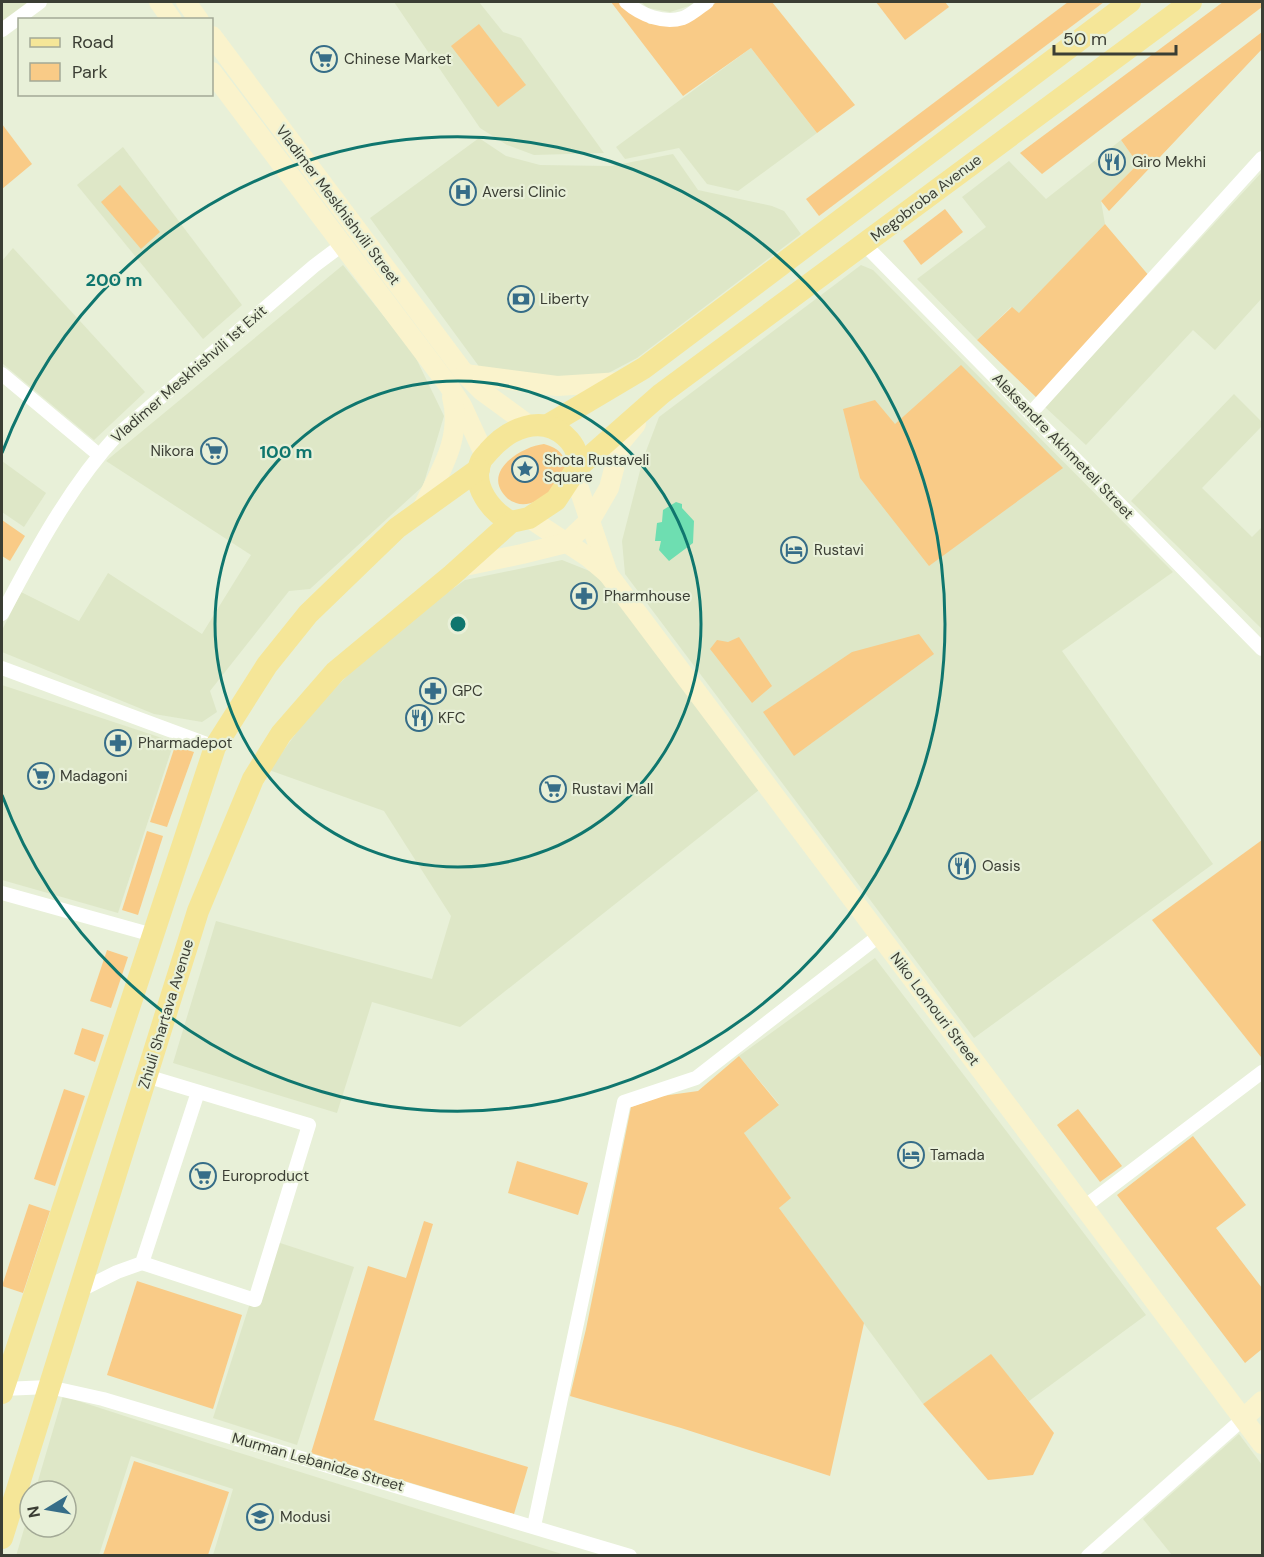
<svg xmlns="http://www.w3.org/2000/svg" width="1264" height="1557" font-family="'DM Sans',sans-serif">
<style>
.built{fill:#dee7c7}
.green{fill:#f9cb87}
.water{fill:#6edeb1}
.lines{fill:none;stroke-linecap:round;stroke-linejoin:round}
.street{stroke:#fff;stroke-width:14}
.secondary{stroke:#faf3cc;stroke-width:20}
.primary{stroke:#f5e698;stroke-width:22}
.ring{fill:none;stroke:#0f766e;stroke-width:3}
.labels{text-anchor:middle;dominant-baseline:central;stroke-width:4.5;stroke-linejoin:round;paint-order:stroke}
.poi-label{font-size:15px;fill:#3b3e34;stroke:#e8f0d8;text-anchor:start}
.street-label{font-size:15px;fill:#3b3e34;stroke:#e8f0d8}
.centre{fill:#0f766e;stroke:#e8f0d8;stroke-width:3}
.ring-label{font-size:18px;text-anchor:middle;font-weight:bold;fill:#0f766e;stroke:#e8f0d8;stroke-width:4.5;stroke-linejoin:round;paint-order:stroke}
</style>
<rect width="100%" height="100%" fill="#e8f0d8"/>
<g class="built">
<path d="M 2,2 L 31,2 L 2,24 Z"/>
<path d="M 394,2 L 479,2 L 503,32 L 521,38 L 604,153 L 534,155 L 507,145 L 480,128 Z"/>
<path d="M 641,2 L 695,2 L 689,6 L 670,12 L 648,8 Z"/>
<path d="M 751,48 L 817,133 L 738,191 L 707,184 L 679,148 L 625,159 L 616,147 Z"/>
<path d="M 479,138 L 506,156 L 540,165 L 611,166 L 673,154 L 698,190 L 772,206 L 784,211 L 801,234 L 637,358 L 599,378 L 486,376 L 370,218 Z"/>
<path d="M 1121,140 L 1138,164 L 1101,201 L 1105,224 L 1019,314 L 1011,307 L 977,340 L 917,279 L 986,227 L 962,197 L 1009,161 L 1046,199 Z"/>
<path d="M 123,147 L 242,305 L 203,339 L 77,185 Z"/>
<path d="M 1262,172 L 1262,298 L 1215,350 L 1193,330 L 1086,445 L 1045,407 Z"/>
<path d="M 13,248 L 145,392 L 94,440 L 2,363 L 2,261 Z"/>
<path d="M 343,265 L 414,354 L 444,416 L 423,486 L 310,589 L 289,591 L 210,691 L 217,712 L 202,722 L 154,714 L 2,652 L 2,630 L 21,592 L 79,621 L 108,573 L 202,634 L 251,555 L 106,461 Z"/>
<path d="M 861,265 L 873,270 L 1173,572 L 1062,651 L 1213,864 L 974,1038 L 625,574 L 622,541 L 643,459 L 659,417 Z"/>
<path d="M 1234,394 L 1262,422 L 1262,426 L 1202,488 L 1252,537 L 1262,527 L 1262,629 L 1131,501 Z"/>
<path d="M 2,461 L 46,493 L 24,527 L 2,512 Z"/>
<path d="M 562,560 L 597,574 L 759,790 L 460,1027 L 372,1002 L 337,1113 L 173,1063 L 216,921 L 432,979 L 451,916 L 384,811 L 269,770 L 314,709 L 388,635 L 465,580 Z"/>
<path d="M 2,685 L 174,742 L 118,913 L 2,880 Z"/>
<path d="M 875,958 L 1146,1315 L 1029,1401 L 991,1355 L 923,1404 L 779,1208 L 790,1198 L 744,1133 L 779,1104 L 739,1056 Z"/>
<path d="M 277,1242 L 354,1267 L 297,1445 L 213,1418 L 250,1303 Z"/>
<path d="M 63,1396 L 211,1444 L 565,1555 L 213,1555 L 233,1489 L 131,1456 L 99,1555 L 16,1556 L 30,1509 L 30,1527 L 66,1527 L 66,1491 L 35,1491 Z"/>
<path d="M 1239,1434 L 1262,1465 L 1262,1555 L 1172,1555 L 1143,1519 Z"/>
</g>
<g class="green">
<path d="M 611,2 L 622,2 L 649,24 L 676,25 L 692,19 L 717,2 L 772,2 L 855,105 L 817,133 L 751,48 L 683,96 Z"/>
<path d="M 876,2 L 945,2 L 949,7 L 905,40 Z"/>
<path d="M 1068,2 L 1104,2 L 819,216 L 806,199 Z"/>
<path d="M 1223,2 L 1262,2 L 1262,7 L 1042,174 L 1020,153 Z"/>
<path d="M 479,24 L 526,85 L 498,107 L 451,46 Z"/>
<path d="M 1262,32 L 1262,49 L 1109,211 L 1101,201 L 1138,164 L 1121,140 Z"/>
<path d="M 2,124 L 32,164 L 2,189 Z"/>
<path d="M 120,185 L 160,232 L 141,249 L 101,202 Z"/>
<path d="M 945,209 L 963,232 L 921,265 L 903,241 Z"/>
<path d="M 1105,224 L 1150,277 L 1039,400 L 977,340 L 1012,307 L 1019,313 Z"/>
<path d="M 961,365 L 1063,468 L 929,566 L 860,478 L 843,409 L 875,400 L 895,424 Z"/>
<path d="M 544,444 C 594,457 544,513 516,503 C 510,501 506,498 502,492 C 486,468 524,446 544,444 Z"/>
<path d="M 2,520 L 25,536 L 10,561 L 2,556 Z"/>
<path d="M 919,634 L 934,654 L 794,756 L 763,712 L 852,652 Z"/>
<path d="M 739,637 L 772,686 L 752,703 L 710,649 L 717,640 L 728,642 Z"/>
<path d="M 175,746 L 194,752 L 167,827 L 150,822 Z"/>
<path d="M 147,831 L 163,836 L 138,915 L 122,910 Z"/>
<path d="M 1262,840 L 1262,1056 L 1261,1057 L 1152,920 Z"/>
<path d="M 107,950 L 128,957 L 111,1008 L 90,1001 Z"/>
<path d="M 82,1028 L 104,1035 L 95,1062 L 74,1054 Z"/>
<path d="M 739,1056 L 779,1105 L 744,1133 L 791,1198 L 779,1208 L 864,1323 L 830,1476 L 681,1428 L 570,1396 L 586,1329 L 631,1107 L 662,1096 L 698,1091 Z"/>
<path d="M 64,1089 L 85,1096 L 55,1186 L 34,1179 Z"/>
<path d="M 1078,1109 L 1122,1166 L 1100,1182 L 1057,1125 Z"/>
<path d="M 1193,1136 L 1246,1205 L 1216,1228 L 1262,1288 L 1262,1349 L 1245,1363 L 1117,1195 Z"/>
<path d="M 517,1161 L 588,1183 L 578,1215 L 508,1193 Z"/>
<path d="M 29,1204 L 50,1211 L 23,1293 L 2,1286 Z"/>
<path d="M 424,1221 L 433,1224 L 374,1420 L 528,1467 L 514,1514 L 311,1453 L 368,1266 L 406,1278 Z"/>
<path d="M 137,1281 L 242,1315 L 213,1409 L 107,1375 Z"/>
<path d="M 991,1354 L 1054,1433 L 1033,1475 L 988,1480 L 923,1404 Z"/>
<path d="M 134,1461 L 229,1492 L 208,1555 L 103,1555 Z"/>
</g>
<path class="water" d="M 676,502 L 682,504 L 682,508 L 694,521 L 693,543 L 669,561 L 659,550 L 661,541 L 655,541 L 657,523 L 662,522 L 663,510 Z"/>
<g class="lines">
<g class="street">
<path d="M 626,2 C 641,15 663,24 683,18 C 691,15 700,7 707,2"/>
<path d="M 2,30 L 40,2"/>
<path d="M 864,244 L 1262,649"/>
<path d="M 2,374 L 99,455"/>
<path d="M 1031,413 L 1262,158"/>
<path d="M 2,614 C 34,553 70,486 117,435 L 314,266 L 342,245"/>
<path d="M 2,668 L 215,747"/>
<path d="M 2,893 L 153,935"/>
<path d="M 1084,1207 L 1262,1072"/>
<path d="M 142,1263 L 255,1300 L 309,1125 L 146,1076"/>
<path d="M 79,1291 L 117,1272 L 142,1263 L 198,1092"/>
<path d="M 3,1389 L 49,1387 L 103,1399 L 630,1556"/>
<path d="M 534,1526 L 624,1102 L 696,1078 L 880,935"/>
<path d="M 1088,1556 L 1244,1418"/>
</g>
<g class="secondary">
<path d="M 159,2 L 172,20"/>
<path d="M 186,2 L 199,20"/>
<path d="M 212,36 L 465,374 L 482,391 L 530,426"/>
<path d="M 212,72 L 449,386 L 462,406 L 485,456"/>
<path d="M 465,374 L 557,386 L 621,382"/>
<path d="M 574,474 L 608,574"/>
<path d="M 422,509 C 439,473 463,439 452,397"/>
<path d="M 529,518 L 588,557 L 608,574 L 1262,1444"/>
<path d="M 460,567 L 522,554 L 566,543 L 591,519 L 609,488 L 621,442 L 636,424"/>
<path d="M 1244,1418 L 1262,1401"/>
</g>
<g class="primary">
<path d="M 548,425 L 644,368 L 1130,2"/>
<path d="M 511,522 C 492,512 470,486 481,461 C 482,458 487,454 489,451 C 508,429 541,414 565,436 C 576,446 578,454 577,468"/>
<path d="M 2,1393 L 215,747 L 267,665 L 308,614 L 397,528 L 479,469"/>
<path d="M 2,1538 L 198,911 L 253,779 L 281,734 L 335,672 L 452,575 L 511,522 L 529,518 L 556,500 L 577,468 L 661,394 L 1191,2"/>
</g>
</g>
<g class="ring">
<circle cx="458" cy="624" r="243"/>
<path d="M2 453A487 487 0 1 1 2 795"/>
</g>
<defs>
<symbol id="supermarket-ring" viewBox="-11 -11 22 22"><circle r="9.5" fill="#e8f0d8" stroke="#366d88" stroke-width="1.5"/><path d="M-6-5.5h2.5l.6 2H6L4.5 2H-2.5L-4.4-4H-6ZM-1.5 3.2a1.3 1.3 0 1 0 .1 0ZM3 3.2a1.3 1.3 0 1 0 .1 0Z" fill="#366d88"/></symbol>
<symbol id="restaurant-ring" viewBox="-11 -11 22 22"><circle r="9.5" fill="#e8f0d8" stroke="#366d88" stroke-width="1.5"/><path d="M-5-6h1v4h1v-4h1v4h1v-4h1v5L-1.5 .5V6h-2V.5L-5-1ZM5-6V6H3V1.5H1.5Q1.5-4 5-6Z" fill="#366d88"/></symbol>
<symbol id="hospital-ring" viewBox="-11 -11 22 22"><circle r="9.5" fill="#e8f0d8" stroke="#366d88" stroke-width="1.5"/><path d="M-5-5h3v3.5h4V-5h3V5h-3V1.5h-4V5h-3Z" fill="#366d88"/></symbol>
<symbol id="bank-ring" viewBox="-11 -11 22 22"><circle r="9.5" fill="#e8f0d8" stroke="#366d88" stroke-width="1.5"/><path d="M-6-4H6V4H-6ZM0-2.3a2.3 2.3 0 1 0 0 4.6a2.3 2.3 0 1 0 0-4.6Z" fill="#366d88"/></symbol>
<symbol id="sight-ring" viewBox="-11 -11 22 22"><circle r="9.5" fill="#e8f0d8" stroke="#366d88" stroke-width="1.5"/><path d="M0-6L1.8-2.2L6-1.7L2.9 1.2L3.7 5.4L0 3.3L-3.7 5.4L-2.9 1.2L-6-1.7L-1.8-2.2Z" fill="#366d88"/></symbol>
<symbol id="hotel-ring" viewBox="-11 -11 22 22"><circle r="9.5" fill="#e8f0d8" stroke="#366d88" stroke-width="1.5"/><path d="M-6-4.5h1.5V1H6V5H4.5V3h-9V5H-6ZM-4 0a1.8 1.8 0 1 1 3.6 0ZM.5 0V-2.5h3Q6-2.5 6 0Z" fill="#366d88"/></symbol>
<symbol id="pharmacy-ring" viewBox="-11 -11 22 22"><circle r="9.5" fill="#e8f0d8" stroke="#366d88" stroke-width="1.5"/><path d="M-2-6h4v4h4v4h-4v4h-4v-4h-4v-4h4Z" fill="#366d88"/></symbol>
<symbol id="university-ring" viewBox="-11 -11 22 22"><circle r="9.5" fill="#e8f0d8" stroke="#366d88" stroke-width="1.5"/><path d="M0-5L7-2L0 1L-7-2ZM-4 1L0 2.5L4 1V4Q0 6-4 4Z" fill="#366d88"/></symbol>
</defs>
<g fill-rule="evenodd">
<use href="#supermarket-ring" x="309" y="44" width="30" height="30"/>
<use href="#restaurant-ring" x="1097" y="147" width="30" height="30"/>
<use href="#hospital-ring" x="448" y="177" width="30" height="30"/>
<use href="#bank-ring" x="506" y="284" width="30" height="30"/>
<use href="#supermarket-ring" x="199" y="436" width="30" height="30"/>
<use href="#sight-ring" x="510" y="454" width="30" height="30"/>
<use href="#hotel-ring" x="779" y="535" width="30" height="30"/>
<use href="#pharmacy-ring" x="569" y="581" width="30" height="30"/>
<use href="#pharmacy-ring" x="418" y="676" width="30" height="30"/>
<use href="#restaurant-ring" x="404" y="703" width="30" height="30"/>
<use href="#pharmacy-ring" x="103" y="728" width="30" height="30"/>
<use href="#supermarket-ring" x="26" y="761" width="30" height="30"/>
<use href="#supermarket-ring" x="538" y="774" width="30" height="30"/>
<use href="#restaurant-ring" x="947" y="851" width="30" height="30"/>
<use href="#hotel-ring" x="896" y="1140" width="30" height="30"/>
<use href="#supermarket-ring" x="188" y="1161" width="30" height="30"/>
<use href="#university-ring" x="245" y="1502" width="30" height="30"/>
</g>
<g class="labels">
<g class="poi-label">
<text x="344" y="59">Chinese Market</text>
<text x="1132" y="162">Giro Mekhi</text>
<text x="482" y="192">Aversi Clinic</text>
<text x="540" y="299">Liberty</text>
<text x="194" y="451" text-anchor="end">Nikora</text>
<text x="544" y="460">Shota Rustaveli<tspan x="544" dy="17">Square</tspan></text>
<text x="814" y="550">Rustavi</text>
<text x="604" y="596">Pharmhouse</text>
<text x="452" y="691">GPC</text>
<text x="438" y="718">KFC</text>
<text x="138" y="743">Pharmadepot</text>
<text x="60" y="776">Madagoni</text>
<text x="572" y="789">Rustavi Mall</text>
<text x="982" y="866">Oasis</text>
<text x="930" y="1155">Tamada</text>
<text x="222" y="1176">Europroduct</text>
<text x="280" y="1517">Modusi</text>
</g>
<g class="street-label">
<text transform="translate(926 198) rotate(-37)">Megobroba Avenue</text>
<text transform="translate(338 205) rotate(53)">Vladimer Meskhishvili Street</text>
<text transform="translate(189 374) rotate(-41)">Vladimer Meskhishvili 1st Exit</text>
<text transform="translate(1063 446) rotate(46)">Aleksandre Akhmeteli Street</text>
<text transform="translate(935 1009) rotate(53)">Niko Lomouri Street</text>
<text transform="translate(166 1014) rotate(-73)">Zhiuli Shartava Avenue</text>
<text transform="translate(318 1462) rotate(16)">Murman Lebanidze Street</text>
</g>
</g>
<circle cx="458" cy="624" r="9" class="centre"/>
<g class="ring-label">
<text x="114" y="286">200 m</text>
<text x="286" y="458">100 m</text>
</g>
<rect width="1264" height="1557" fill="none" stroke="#3b3e34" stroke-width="6"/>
<rect x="18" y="18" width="195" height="78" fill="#e8f0d8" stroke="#a3a996" stroke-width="1.5"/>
<rect x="30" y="38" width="30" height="9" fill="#f5e698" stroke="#a3a996" stroke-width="1.5"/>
<text x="72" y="48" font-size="18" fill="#3b3e34">Road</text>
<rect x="30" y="63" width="30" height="18" fill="#f9cb87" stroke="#a3a996" stroke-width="1.5"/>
<text x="72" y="78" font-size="18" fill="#3b3e34">Park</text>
<g transform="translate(48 1509) rotate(259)"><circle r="28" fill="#e8f0d8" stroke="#a3a996" stroke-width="1.5"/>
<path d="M0-4.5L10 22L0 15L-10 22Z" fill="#366d88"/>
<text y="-9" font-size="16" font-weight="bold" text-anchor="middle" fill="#3b3e34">N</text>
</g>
<path d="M1054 45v9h122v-9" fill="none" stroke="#3b3e34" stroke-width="3"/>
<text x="1063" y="45" font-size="18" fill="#3b3e34" stroke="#e8f0d8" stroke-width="4.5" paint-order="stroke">50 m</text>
</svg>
